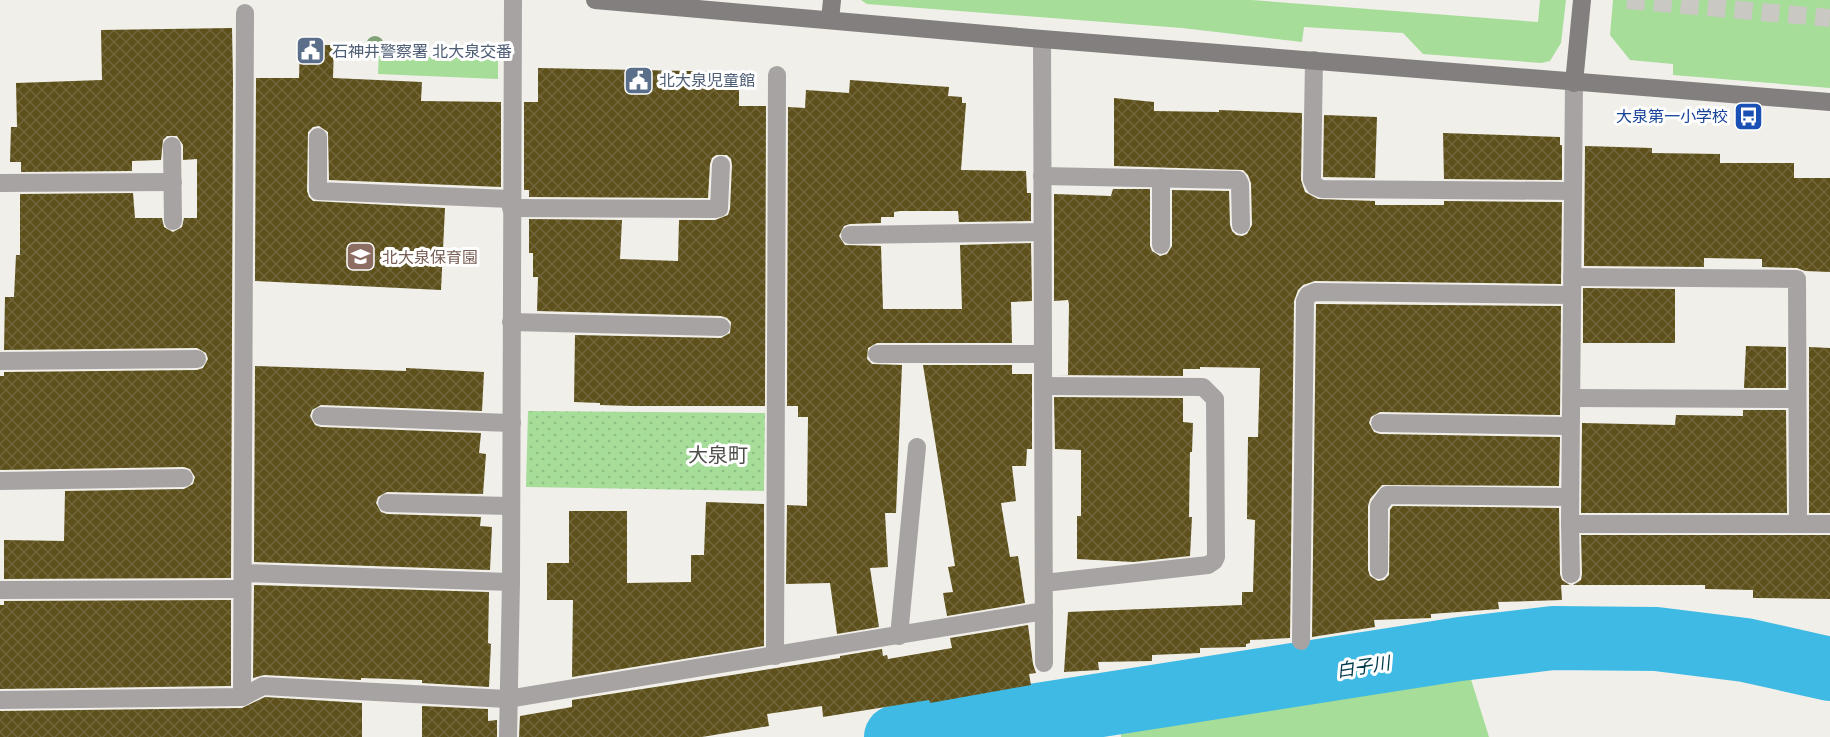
<svg xmlns="http://www.w3.org/2000/svg" width="1830" height="737" font-family="'Open Sans','Noto Sans JP',sans-serif">
<style>
.grass{fill:#a5dd99}
.park{fill:url(#park-dots)}
.lines{fill:none;stroke-linecap:round;stroke-linejoin:round}
.river{stroke:#3ebae4;stroke-width:64}
.building{fill:url(#building-cross-hatch)}
.highway-tunnel{stroke:#c9c8c2;stroke-width:18;stroke-dasharray:18 9;stroke-linecap:butt}
.lane{stroke:#a7a3a3;stroke-width:18}
.street{stroke:#a7a3a3;stroke-width:18}
.secondary{stroke:#847f7f;stroke-width:18}
.tree{fill:#81a176}
.labels{text-anchor:middle;dominant-baseline:central;stroke-width:6;stroke-linejoin:round;paint-order:stroke}
.service-label{font-size:16px;fill:#4e5e75;stroke:#fff;text-anchor:start}
.transit-label{font-size:16px;fill:#164399;stroke:#fff;text-anchor:end}
.education-label{font-size:16px;fill:#785e54;stroke:#fff;text-anchor:start}
.water-label{font-size:18px;font-style:italic;fill:#013a4b;stroke:#fff}
.quarter-label{font-size:20px;fill:#4e4d48;stroke:#fff}
</style>
<defs>
<pattern id="park-dots" width="8" height="8" patternUnits="userSpaceOnUse" patternTransform="scale(1.5)"><rect width="8" height="8" fill="#a5dd99"/><path d="M2 2h.1M6 6h.1" fill="none" stroke="#8ebe84" stroke-width="1.8" stroke-linecap="round"/></pattern>
<pattern id="building-cross-hatch" width="8" height="8" patternUnits="userSpaceOnUse" patternTransform="scale(1.5)"><rect width="8" height="8" fill="#5d501b"/><path d="M0 0l8 8M0 8l8-8" fill="none" stroke="#71663c"/></pattern>
</defs>
<rect width="100%" height="100%" fill="#f1efe9"/>
<g class="grass">
<path d="M 861,0 L 1251,0 L 1538,22 L 1540,0 L 1566,0 L 1561,43 L 1550,61 L 1541,63 L 1423,54 L 1403,33 L 1304,27 L 1302,42 L 1182,28 L 867,4 Z"/>
<path d="M 1613,0 L 1830,0 L 1830,88 L 1673,75 L 1673,64 L 1630,60 L 1610,35 Z"/>
<path d="M 379,52 L 422,54 C 430,59 445,59 452,55 L 498,57 L 498,79 L 378,74 Z"/>
<path d="M 1469,673 L 1489,737 L 1121,737 L 1121,730 L 1204,714 Z"/>
</g>
<path class="park" d="M 528,411 L 765,413 L 764,491 L 526,487 Z"/>
<g class="lines">
<path class="river" d="M 896,737 L 1460,649 L 1553,638 L 1656,639 L 1745,650 L 1830,669"/>
</g>
<g class="building">
<path d="M 232,28 L 233,79 L 231,578 L 4,579 L 4,540 L 64,541 L 65,491 L 184,489 L 193,484 L 195,477 L 190,469 L 184,467 L 0,470 L 0,376 L 4,376 L 4,372 L 197,370 L 203,368 L 208,359 L 206,353 L 197,348 L 4,350 L 5,297 L 14,297 L 16,255 L 20,255 L 20,194 L 133,193 L 135,218 L 162,218 L 164,227 L 173,232 L 182,227 L 184,218 L 197,218 L 197,159 L 183,160 L 183,145 L 177,136 L 167,136 L 163,140 L 161,160 L 132,161 L 132,171 L 21,172 L 21,162 L 10,162 L 11,127 L 17,127 L 16,83 L 102,80 L 101,30 Z"/>
<path d="M 300,45 L 334,45 L 333,78 L 422,82 L 421,101 L 501,102 L 501,187 L 329,180 L 328,132 L 319,126 L 313,127 L 308,132 L 307,191 L 309,197 L 313,201 L 445,208 L 441,290 L 255,281 L 256,78 L 299,78 Z"/>
<path d="M 538,68 L 739,72 L 739,106 L 766,106 L 765,406 L 632,406 L 600,405 L 600,403 L 574,402 L 575,335 L 721,338 L 730,333 L 731,322 L 727,318 L 721,316 L 537,311 L 538,277 L 533,277 L 533,253 L 529,253 L 529,219 L 622,220 L 620,259 L 678,261 L 679,220 L 715,220 L 728,215 L 730,209 L 732,165 L 731,159 L 727,155 L 716,155 L 712,158 L 710,164 L 708,198 L 529,197 L 529,190 L 524,190 L 524,102 L 538,102 Z"/>
<path d="M 850,80 L 949,87 L 948,96 L 962,97 L 962,103 L 966,103 L 961,170 L 1026,171 L 1027,193 L 1031,193 L 1031,221 L 959,222 L 958,211 L 900,211 L 894,212 L 894,217 L 881,217 L 881,223 L 850,224 L 844,226 L 839,236 L 845,245 L 881,246 L 883,309 L 962,309 L 960,245 L 1031,243 L 1032,301 L 1011,302 L 1012,343 L 877,343 L 868,348 L 867,359 L 872,364 L 902,365 L 896,513 L 885,513 L 888,567 L 870,568 L 879,627 L 837,634 L 830,583 L 786,584 L 787,505 L 807,506 L 808,417 L 798,417 L 798,406 L 787,406 L 788,107 L 805,108 L 806,90 L 849,93 Z"/>
<path d="M 1114,98 L 1154,102 L 1154,111 L 1219,112 L 1219,110 L 1302,113 L 1301,180 L 1305,192 L 1318,199 L 1375,201 L 1375,205 L 1444,205 L 1444,201 L 1562,202 L 1561,284 L 1315,281 L 1303,285 L 1298,290 L 1294,301 L 1290,638 L 1250,640 L 1250,643 L 1246,644 L 1246,647 L 1200,648 L 1200,653 L 1152,655 L 1152,661 L 1098,662 L 1099,670 L 1064,672 L 1068,612 L 1242,605 L 1242,592 L 1253,592 L 1255,520 L 1247,519 L 1248,437 L 1258,437 L 1260,368 L 1200,367 L 1200,369 L 1183,369 L 1183,376 L 1054,375 L 1068,375 L 1069,304 L 1068,300 L 1054,301 L 1054,194 L 1111,196 L 1113,189 L 1150,189 L 1150,246 L 1152,251 L 1160,256 L 1167,254 L 1172,246 L 1172,190 L 1229,191 L 1230,225 L 1232,231 L 1236,235 L 1242,236 L 1247,234 L 1252,225 L 1251,183 L 1248,175 L 1243,170 L 1114,166 Z"/>
<path d="M 1324,115 L 1377,117 L 1375,178 L 1323,177 Z"/>
<path d="M 1443,133 L 1560,137 L 1560,145 L 1562,145 L 1562,180 L 1444,179 Z"/>
<path d="M 1585,146 L 1652,148 L 1652,153 L 1720,154 L 1720,163 L 1794,163 L 1794,178 L 1830,178 L 1830,272 L 1805,271 L 1797,268 L 1762,267 L 1762,259 L 1704,258 L 1704,267 L 1584,266 Z"/>
<path d="M 1583,288 L 1675,289 L 1675,343 L 1583,343 Z"/>
<path d="M 1316,304 L 1561,306 L 1560,415 L 1380,412 L 1371,417 L 1369,423 L 1374,432 L 1380,434 L 1560,437 L 1559,486 L 1382,485 L 1370,499 L 1368,506 L 1368,570 L 1370,576 L 1378,581 L 1384,580 L 1389,575 L 1390,510 L 1393,506 L 1559,508 L 1560,574 L 1562,580 L 1570,585 L 1561,585 L 1562,600 L 1498,602 L 1499,609 L 1431,614 L 1431,618 L 1374,620 L 1375,627 L 1312,637 Z"/>
<path d="M 1746,346 L 1786,347 L 1786,388 L 1744,388 Z"/>
<path d="M 1809,347 L 1830,348 L 1830,513 L 1809,513 Z"/>
<path d="M 923,365 L 1012,365 L 1012,374 L 1032,374 L 1032,449 L 1027,449 L 1026,466 L 1012,466 L 1016,501 L 1001,503 L 1010,557 L 1018,556 L 1025,603 L 947,616 L 943,593 L 953,592 L 948,567 L 955,566 Z"/>
<path d="M 255,366 L 406,371 L 406,368 L 484,372 L 482,411 L 321,405 L 312,410 L 310,416 L 315,425 L 321,427 L 481,433 L 479,453 L 486,454 L 483,494 L 387,492 L 378,497 L 376,503 L 381,512 L 387,514 L 481,517 L 480,526 L 492,527 L 490,570 L 254,562 Z"/>
<path d="M 1054,397 L 1183,398 L 1183,422 L 1193,423 L 1192,452 L 1190,452 L 1189,517 L 1192,517 L 1190,556 L 1133,562 L 1077,559 L 1077,516 L 1081,516 L 1081,450 L 1055,449 Z"/>
<path d="M 1743,410 L 1786,410 L 1787,513 L 1581,513 L 1582,423 L 1675,425 L 1676,415 L 1743,416 Z"/>
<path d="M 706,502 L 764,504 L 764,646 L 572,677 L 573,600 L 547,600 L 547,563 L 569,563 L 569,511 L 627,511 L 627,583 L 691,582 L 691,555 L 704,555 Z"/>
<path d="M 1581,535 L 1830,535 L 1830,599 L 1753,598 L 1753,590 L 1705,589 L 1705,585 L 1573,585 L 1581,580 L 1582,574 Z"/>
<path d="M 254,585 L 489,592 L 488,643 L 491,644 L 489,687 L 422,683 L 422,680 L 361,678 L 361,680 L 264,675 L 253,678 Z"/>
<path d="M 231,600 L 231,686 L 0,689 L 0,605 L 4,605 L 4,601 Z"/>
<path d="M 1028,625 L 1033,664 L 1036,673 L 1029,674 L 1031,685 L 930,703 L 929,700 L 823,717 L 822,706 L 767,714 L 769,726 L 702,737 L 519,737 L 520,716 L 572,707 L 572,700 L 840,658 L 840,656 L 882,649 L 883,656 L 887,655 L 888,659 L 952,648 L 950,638 Z"/>
<path d="M 265,697 L 362,703 L 362,737 L 0,737 L 0,711 L 242,708 Z"/>
<path d="M 422,706 L 488,709 L 488,721 L 497,720 L 497,737 L 422,737 Z"/>
</g>
<g class="lines">
<path class="highway-tunnel" d="M 1627,0 L 1830,18"/>
<g class="lane">
<path d="M 318,137 L 318,191 L 511,199"/>
<path d="M 172,146 L 173,221"/>
<path d="M 1042,176 L 1238,180 L 1240,184 L 1241,225"/>
<path d="M 0,183 L 173,182"/>
<path d="M 511,208 L 715,209 L 719,208 L 721,165"/>
<path d="M 850,235 L 1042,232"/>
<path d="M 1161,245 L 1161,178"/>
<path d="M 1572,277 L 1797,279 L 1798,524"/>
<path d="M 511,322 L 721,327"/>
<path d="M 877,354 L 1043,354"/>
<path d="M 0,361 L 197,359"/>
<path d="M 1571,398 L 1797,399"/>
<path d="M 321,416 L 512,423"/>
<path d="M 1380,423 L 1570,426"/>
<path d="M 0,481 L 184,478"/>
<path d="M 387,503 L 511,506"/>
<path d="M 1570,524 L 1571,574"/>
<path d="M 1379,570 L 1379,506 L 1387,495 L 1570,497"/>
<path d="M 243,573 L 511,582"/>
<path d="M 0,590 L 242,589"/>
<path d="M 899,636 L 917,447"/>
<path d="M 1301,641 L 1305,301 L 1308,295 L 1315,292 L 1572,295"/>
<path d="M 775,656 L 777,75"/>
<path d="M 242,697 L 245,13"/>
</g>
<g class="street">
<path d="M 1042,39 L 1044,663"/>
<path d="M 1314,60 L 1312,180 L 1315,186 L 1322,189 L 1573,191"/>
<path d="M 1574,83 L 1570,524 L 1830,524"/>
<path d="M 1043,386 L 1203,387 L 1215,399 L 1216,557 L 1214,561 L 1208,565 L 1044,583"/>
<path d="M 0,700 L 242,697 L 263,686 L 507,699 L 1044,611"/>
<path d="M 508,737 L 511,582 L 513,0"/>
</g>
<g class="secondary">
<path d="M 595,0 L 1042,39 L 1830,102"/>
<path d="M 830,20 L 832,0"/>
<path d="M 1574,83 L 1582,0"/>
</g>
</g>
<circle class="tree" cx="375" cy="45" r="9"/>
<defs>
<symbol id="civic-square" viewBox="-11 -11 22 22"><rect x="-9" y="-9" width="18" height="18" rx="4" fill="#5c6f8a" stroke="#fff"/><path d="M-.6-6.5H3V-4.5H.6V-3L4-1V1h2V6H-6V1h2V-1L-.6-3ZM-1.2 2.5V6h2.4V2.5Z" fill="#fff"/></symbol>
<symbol id="bus-square" viewBox="-11 -11 22 22"><rect x="-9" y="-9" width="18" height="18" rx="4" fill="#1a4fb4" stroke="#fff"/><path d="M-5-6H5V4H4V6H2V4H-2V6H-4V4H-5ZM-3.5-4V0h7V-4ZM-3.5 1.2v1.5H-2V1.2ZM2 1.2v1.5H3.5V1.2Z" fill="#fff"/></symbol>
<symbol id="school-square" viewBox="-11 -11 22 22"><rect x="-9" y="-9" width="18" height="18" rx="4" fill="#8d6e63" stroke="#fff"/><path d="M0-5L7-2L0 1L-7-2ZM-4 1L0 2.5L4 1V4Q0 6-4 4Z" fill="#fff"/></symbol>
</defs>
<g fill-rule="evenodd">
<use href="#civic-square" x="294" y="34" width="33" height="33"/>
<use href="#civic-square" x="622" y="64" width="33" height="33"/>
<use href="#bus-square" x="1732" y="100" width="33" height="33"/>
<use href="#school-square" x="344" y="240" width="33" height="33"/>
</g>
<g class="labels">
<g class="service-label">
<text x="332" y="51">石神井警察署 北大泉交番</text>
<text x="659" y="80">北大泉児童館</text>
</g>
<g class="transit-label">
<text x="1728" y="116">大泉第一小学校</text>
</g>
<g class="education-label">
<text x="382" y="257">北大泉保育園</text>
</g>
<g class="water-label">
<text transform="translate(1363 666) rotate(-9)">白子川</text>
</g>
<g class="quarter-label">
<text x="718" y="454">大泉町</text>
</g>
</g>
</svg>
